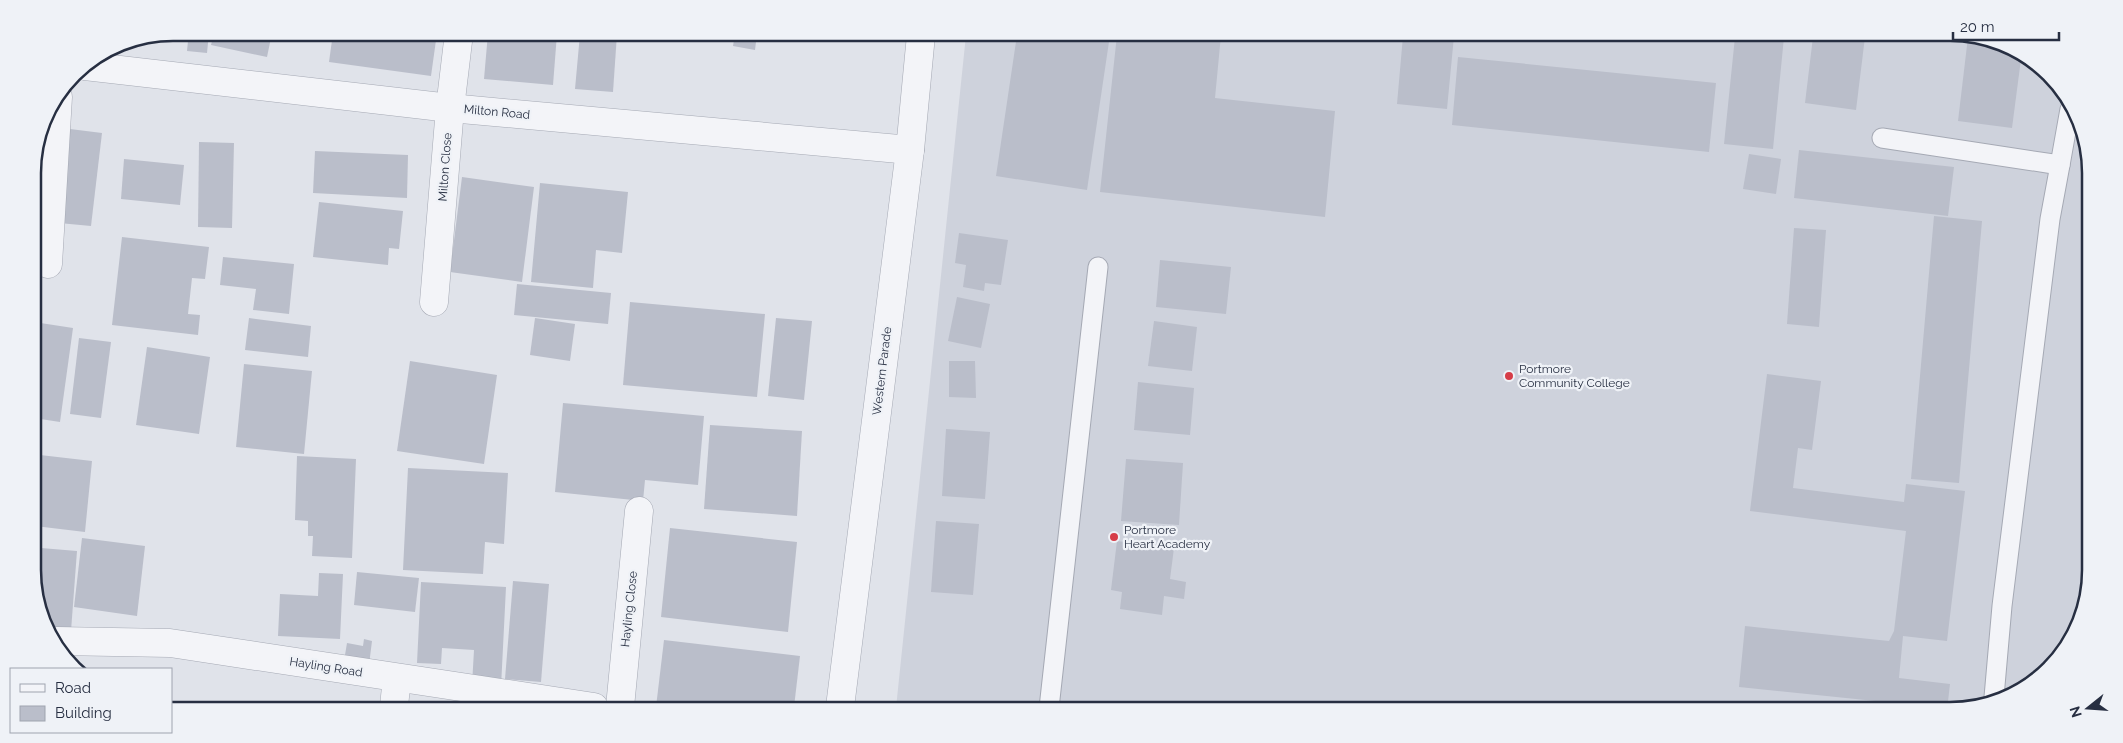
<svg xmlns="http://www.w3.org/2000/svg" width="2123" height="743" font-family="Raleway,sans-serif">
<style>
.built{fill:#ced2dc}
.building{fill:#babeca}
.lines{fill:none;stroke-linecap:round;stroke-linejoin:round}
.lane-casing{stroke:#a5a9b4;stroke-width:21}
.street-casing{stroke:#a5a9b4;stroke-width:29}
.lane{stroke:#f3f4f8;stroke-width:19}
.street{stroke:#f3f4f8;stroke-width:28}
.poi-dot{fill:#d63d48;stroke:#eff2f7;stroke-width:2}
.labels{text-anchor:middle;dominant-baseline:central;stroke-width:4.5;stroke-linejoin:round;paint-order:stroke}
.street-label{font-size:12px;fill:#272f42;stroke:#eff2f7}
.poi-label{font-size:12px;fill:#272f42;stroke:#eff2f7;text-anchor:start}
.rim{fill:none;stroke:#272f42;stroke-width:2.5}
</style>
<rect width="100%" height="100%" fill="#e0e3ea"/>
<path class="built" d="M 966,35 L 1986,37 L 2055,80 L 2088,146 L 2086,606 L 2067,648 L 2036,681 L 1959,710 L 896,708 Z"/>
<g class="building">
<path d="M 173,33 L 209,33 L 207,53 L 187,51 L 188,41 L 153,37 Z"/>
<path d="M 214,33 L 272,33 L 267,57 L 211,45 Z"/>
<path d="M 333,33 L 437,33 L 431,76 L 329,62 Z"/>
<path d="M 488,33 L 557,34 L 553,85 L 484,79 Z"/>
<path d="M 580,34 L 617,34 L 613,92 L 575,89 Z"/>
<path d="M 662,34 L 695,34 L 695,41 L 661,37 Z"/>
<path d="M 735,34 L 757,34 L 755,50 L 733,46 Z"/>
<path d="M 1017,35 L 1110,35 L 1087,190 L 996,176 Z"/>
<path d="M 1117,35 L 1221,35 L 1215,98 L 1335,111 L 1325,217 L 1100,192 Z"/>
<path d="M 1403,36 L 1454,36 L 1447,109 L 1397,104 Z"/>
<path d="M 1735,37 L 1784,37 L 1773,149 L 1724,144 Z"/>
<path d="M 1813,37 L 1865,37 L 1856,110 L 1805,103 Z"/>
<path d="M 1968,37 L 1986,37 L 2021,59 L 2012,128 L 1958,121 Z"/>
<path d="M 1458,57 L 1716,83 L 1709,152 L 1452,125 Z"/>
<path d="M 70,129 L 102,133 L 91,226 L 59,223 Z"/>
<path d="M 199,142 L 234,143 L 232,228 L 198,227 Z"/>
<path d="M 1799,150 L 1954,167 L 1948,216 L 1794,198 Z"/>
<path d="M 315,151 L 408,155 L 407,198 L 313,193 Z"/>
<path d="M 1749,154 L 1781,159 L 1776,194 L 1743,189 Z"/>
<path d="M 124,159 L 184,165 L 180,205 L 121,199 Z"/>
<path d="M 462,177 L 534,187 L 522,282 L 450,272 Z"/>
<path d="M 540,183 L 628,192 L 622,253 L 596,250 L 593,288 L 531,282 Z"/>
<path d="M 319,202 L 403,211 L 399,249 L 389,248 L 388,265 L 313,257 Z"/>
<path d="M 1934,216 L 1982,221 L 1959,483 L 1911,479 Z"/>
<path d="M 1794,228 L 1826,230 L 1819,327 L 1787,324 Z"/>
<path d="M 959,233 L 1008,240 L 1001,285 L 985,283 L 984,291 L 963,287 L 966,265 L 955,263 Z"/>
<path d="M 122,237 L 209,247 L 205,279 L 192,278 L 188,314 L 200,315 L 198,335 L 112,325 Z"/>
<path d="M 223,257 L 294,264 L 289,314 L 253,310 L 256,289 L 220,285 Z"/>
<path d="M 1160,260 L 1231,267 L 1226,314 L 1156,307 Z"/>
<path d="M 517,284 L 611,293 L 608,324 L 514,315 Z"/>
<path d="M 957,297 L 990,304 L 981,348 L 948,341 Z"/>
<path d="M 630,302 L 765,314 L 757,397 L 623,385 Z"/>
<path d="M 249,318 L 311,326 L 308,357 L 245,350 Z"/>
<path d="M 535,318 L 575,324 L 570,361 L 530,355 Z"/>
<path d="M 776,318 L 812,321 L 804,400 L 768,396 Z"/>
<path d="M 1154,321 L 1197,327 L 1192,371 L 1148,366 Z"/>
<path d="M 34,322 L 73,328 L 60,422 L 34,418 Z"/>
<path d="M 79,338 L 111,342 L 101,418 L 70,414 Z"/>
<path d="M 147,347 L 210,357 L 199,434 L 136,425 Z"/>
<path d="M 410,361 L 497,375 L 484,464 L 397,451 Z"/>
<path d="M 949,361 L 975,361 L 976,398 L 949,397 Z"/>
<path d="M 244,364 L 312,371 L 304,454 L 236,447 Z"/>
<path d="M 1767,374 L 1821,381 L 1812,450 L 1798,448 L 1793,488 L 1904,502 L 1906,484 L 1965,491 L 1947,641 L 1903,636 L 1899,678 L 1950,684 L 1947,710 L 1874,710 L 1875,701 L 1739,687 L 1745,626 L 1889,641 L 1894,631 L 1906,531 L 1750,511 Z"/>
<path d="M 1138,382 L 1194,388 L 1190,435 L 1134,430 Z"/>
<path d="M 563,403 L 704,416 L 698,485 L 645,480 L 643,501 L 555,492 Z"/>
<path d="M 710,425 L 802,431 L 797,516 L 704,509 Z"/>
<path d="M 946,429 L 990,432 L 985,499 L 942,496 Z"/>
<path d="M 40,455 L 92,461 L 85,532 L 35,526 L 35,493 Z"/>
<path d="M 297,456 L 356,459 L 352,558 L 312,556 L 313,536 L 308,536 L 308,521 L 295,520 Z"/>
<path d="M 1126,459 L 1183,463 L 1179,525 L 1121,521 Z"/>
<path d="M 408,468 L 508,473 L 504,544 L 485,542 L 483,574 L 403,570 Z"/>
<path d="M 936,521 L 979,524 L 973,595 L 931,592 Z"/>
<path d="M 670,528 L 797,542 L 788,632 L 661,617 Z"/>
<path d="M 35,533 L 39,533 L 36,559 L 35,559 Z"/>
<path d="M 82,538 L 145,546 L 137,616 L 74,607 Z"/>
<path d="M 1117,541 L 1174,548 L 1170,579 L 1186,582 L 1184,599 L 1164,596 L 1162,615 L 1120,609 L 1122,592 L 1111,590 Z"/>
<path d="M 41,548 L 77,551 L 71,631 L 51,630 L 37,601 Z"/>
<path d="M 357,572 L 419,578 L 415,612 L 354,605 Z"/>
<path d="M 319,573 L 343,574 L 340,639 L 278,636 L 280,594 L 318,596 Z"/>
<path d="M 513,581 L 549,584 L 541,682 L 505,679 Z"/>
<path d="M 421,582 L 506,587 L 501,687 L 472,685 L 474,650 L 442,648 L 441,664 L 417,663 Z"/>
<path d="M 364,639 L 372,641 L 369,665 L 344,661 L 347,643 L 363,646 Z"/>
<path d="M 664,640 L 800,656 L 794,707 L 656,707 Z"/>
<path d="M 1732,701 L 1780,704 L 1780,710 L 1732,710 Z"/>
</g>
<g class="lines">
<defs>
<g id="lane">
<path d="M 1882,138 L 2060,165 L 2050,219 L 2002,606 L 1994,697"/>
<path d="M 2060,165 L 2070,109"/>
<path d="M 1049,708 L 1098,267"/>
</g>
<g id="street">
<path d="M 85,66 L 450,108 L 910,150"/>
<path d="M 48,264 L 58,97"/>
<path d="M 434,302 L 450,108 L 459,33"/>
<path d="M 57,641 L 170,643 L 594,707"/>
<path d="M 394,706 L 397,678"/>
<path d="M 620,707 L 639,511"/>
<path d="M 840,707 L 910,150 L 921,35"/>
</g>
</defs>
<use href="#lane" class="lane-casing"/>
<use href="#street" class="street-casing"/>
<use href="#lane" class="lane"/>
<use href="#street" class="street"/>
</g>
<g class="poi-dot">
<circle cx="1509" cy="376" r="5"/>
<circle cx="1114" cy="537" r="5"/>
</g>
<g class="labels">
<g class="street-label">
<text transform="translate(497 112) rotate(5)">Milton Road</text>
<text transform="translate(445 167) rotate(-86)">Milton Close</text>
<text transform="translate(882 371) rotate(-83)">Western Parade</text>
<text transform="translate(629 609) rotate(-84)">Hayling Close</text>
<text transform="translate(326 667) rotate(9)">Hayling Road</text>
</g>
<g class="poi-label">
<text x="1519" y="369">Portmore<tspan x="1519" dy="14">Community College</tspan></text>
<text x="1124" y="530">Portmore<tspan x="1124" dy="14">Heart Academy</tspan></text>
</g>
</g>
<path d="M0 0H2123V743H0ZM173 41H1950A132 132 0 0 1 2082 173V570A132 132 0 0 1 1950 702H173A132 132 0 0 1 41 570V173A132 132 0 0 1 173 41Z" fill="#eff2f7" fill-rule="evenodd"/>
<path class="rim" d="M173 41H1950A132 132 0 0 1 2082 173V570A132 132 0 0 1 1950 702H173A132 132 0 0 1 41 570V173A132 132 0 0 1 173 41Z"/>
<rect x="10" y="668" width="162" height="65" fill="#eff2f7" stroke="#9fa4af"/>
<rect x="20" y="684" width="25" height="8" fill="#f3f4f8" stroke="#9fa4af"/>
<text x="55" y="693" font-size="15" fill="#272f42">Road</text>
<rect x="20" y="706" width="25" height="15" fill="#babeca" stroke="#9fa4af"/>
<text x="55" y="718" font-size="15" fill="#272f42">Building</text>
<g transform="translate(2088 708) rotate(253)" stroke="#eff2f7" stroke-width="4" paint-order="stroke">
<path d="M0-4L9 19L0 12L-9 19Z" fill="#272f42"/>
<text y="-8" font-size="14" font-weight="bold" text-anchor="middle" fill="#272f42">N</text>
</g>
<path d="M1953 32v8h106v-8" fill="none" stroke="#272f42" stroke-width="2.5"/>
<text x="1960" y="32" font-size="15" fill="#272f42" stroke="#eff2f7" stroke-width="4" paint-order="stroke">20 m</text>
</svg>
